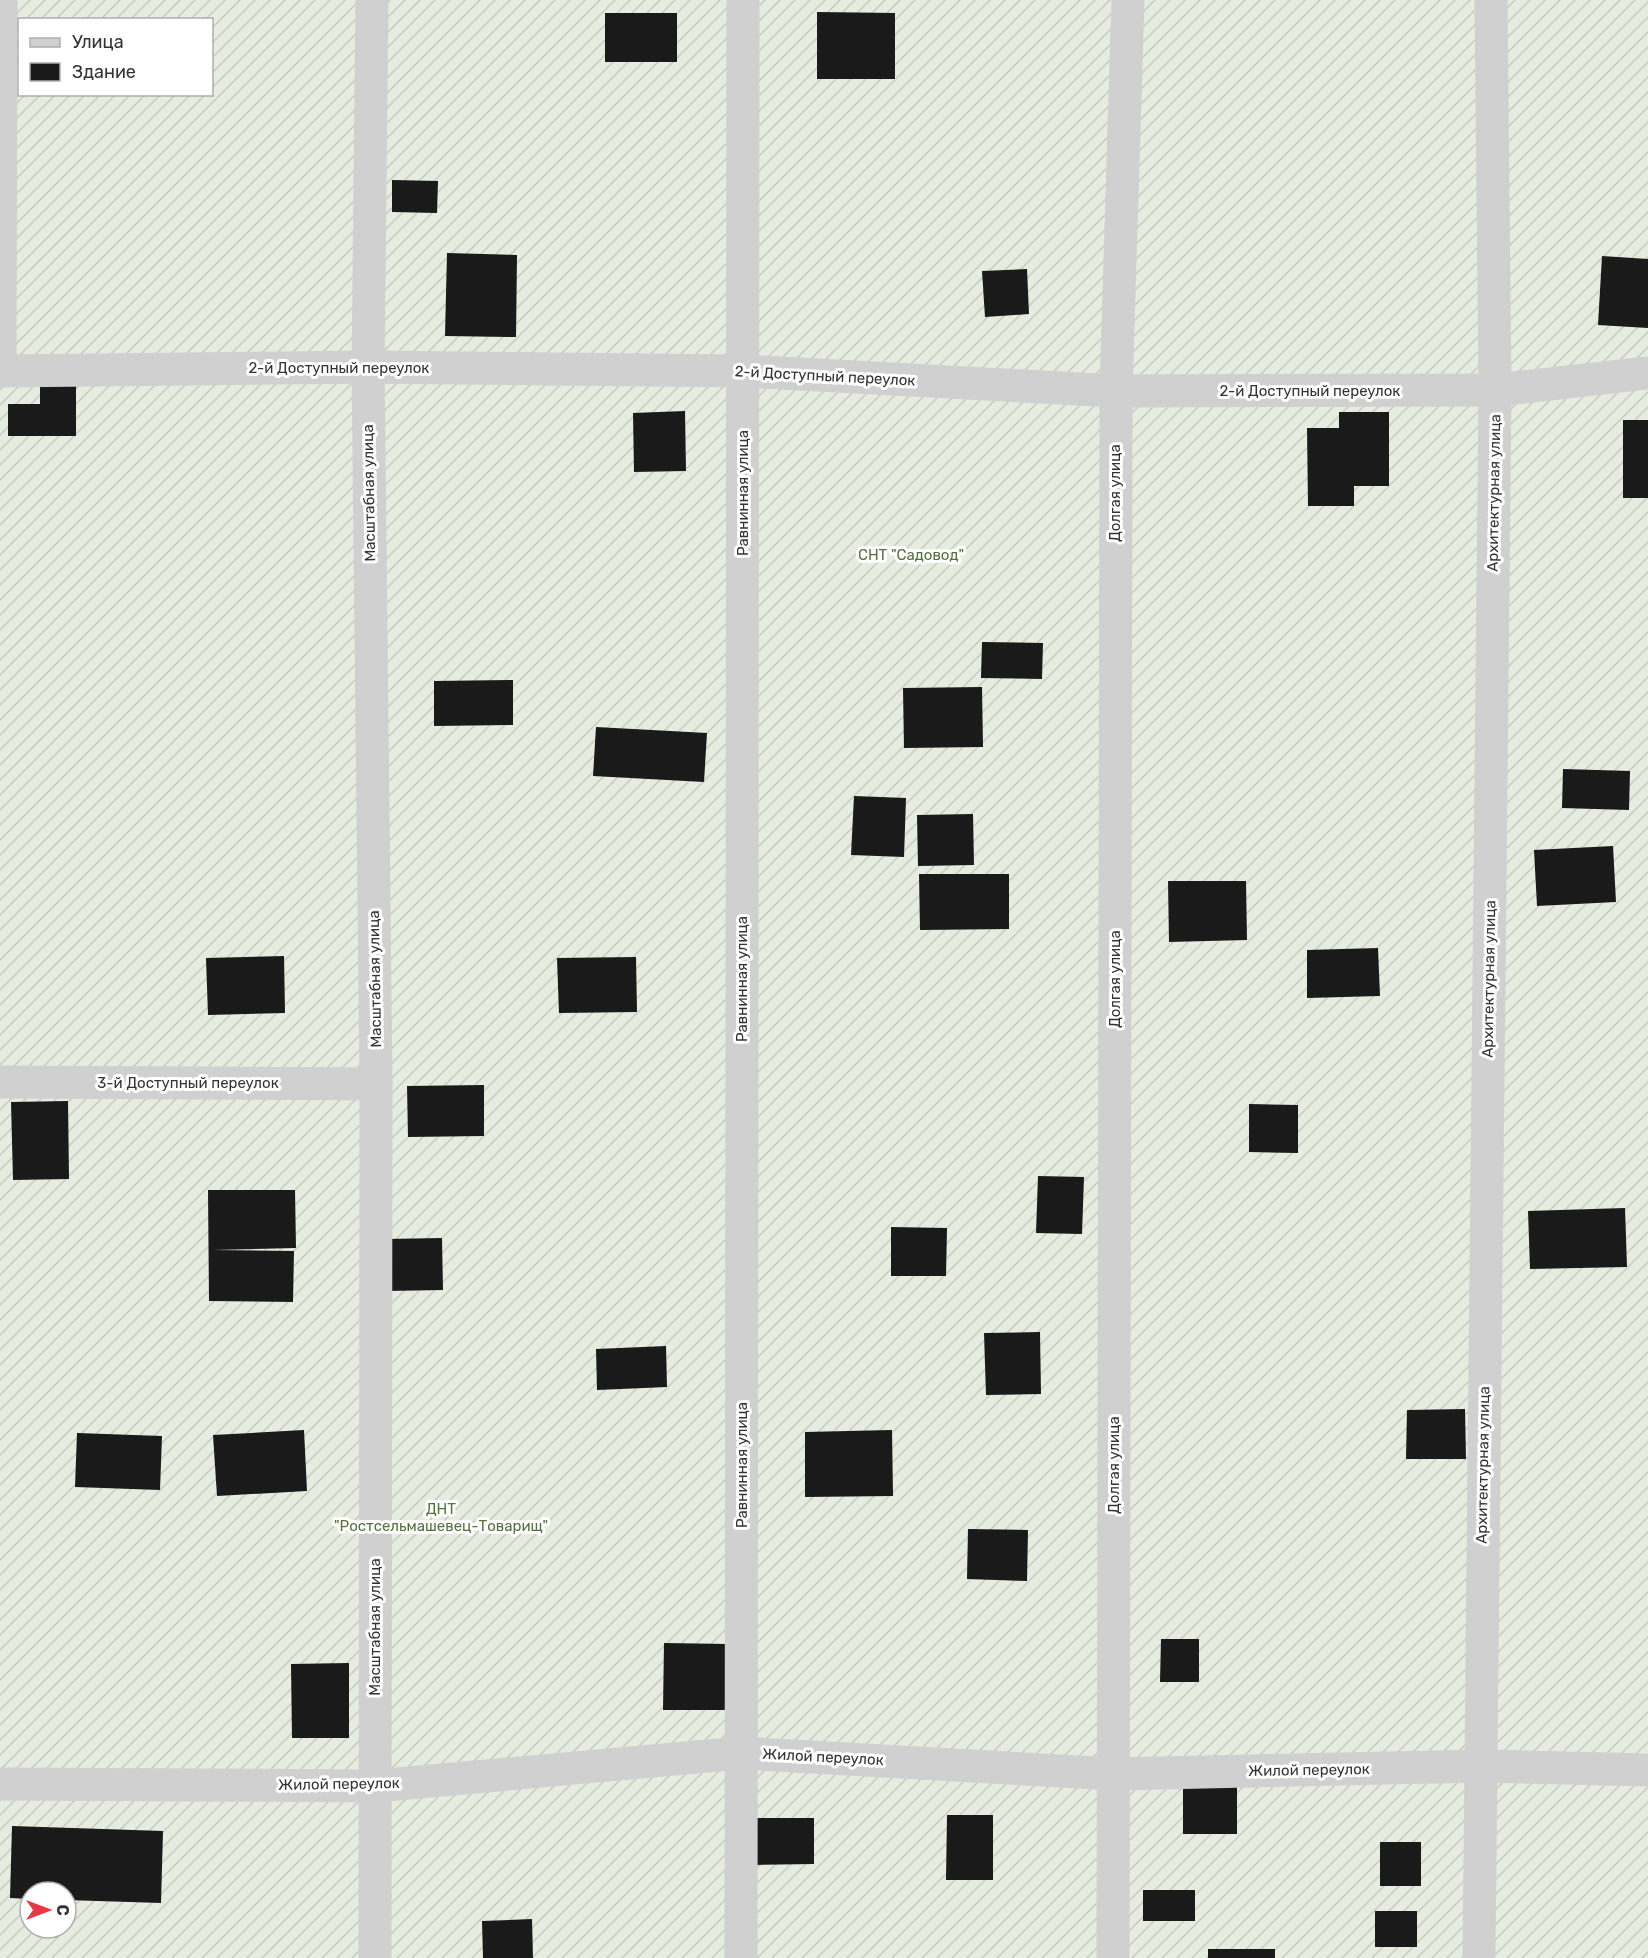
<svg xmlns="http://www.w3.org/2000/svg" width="1648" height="1958" font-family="Rubik,sans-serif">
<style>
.garden{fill:url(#garden-furrows);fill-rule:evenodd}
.building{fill:#1a1a1a}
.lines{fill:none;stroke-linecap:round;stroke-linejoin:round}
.minor{stroke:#d0d0d0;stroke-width:33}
.labels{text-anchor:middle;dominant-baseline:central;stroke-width:6;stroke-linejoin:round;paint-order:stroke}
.street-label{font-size:15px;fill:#333;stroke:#fff}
.park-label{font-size:15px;fill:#56703f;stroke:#fff}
</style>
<defs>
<pattern id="garden-furrows" width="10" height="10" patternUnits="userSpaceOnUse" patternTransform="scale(1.5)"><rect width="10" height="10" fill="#e6ecdf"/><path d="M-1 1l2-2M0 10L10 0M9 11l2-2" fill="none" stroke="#c6cbc0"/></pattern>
</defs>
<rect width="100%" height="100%" fill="#fff"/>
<path class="garden" d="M 0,0 L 1648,0 L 1648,1958 L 0,1958 ZM 20,20 L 212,20 L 212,94 L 20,94 ZM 30,1892 L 66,1892 L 66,1928 L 30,1928 Z"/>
<g class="building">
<path d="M 817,12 L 895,13 L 895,79 L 817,79 Z"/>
<rect x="605" y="13" width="72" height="49"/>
<path d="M 392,180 L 438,181 L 437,213 L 392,212 Z"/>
<path d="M 447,253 L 517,255 L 516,337 L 445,336 Z"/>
<path d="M 1602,256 L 1648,259 L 1648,328 L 1598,325 Z"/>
<path d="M 1027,269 L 1029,314 L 985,317 L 982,271 Z"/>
<path d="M 40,374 L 76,374 L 76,436 L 8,436 L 8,404 L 40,404 Z"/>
<path d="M 685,411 L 686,471 L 634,472 L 633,413 Z"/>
<path d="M 1339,412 L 1389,412 L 1389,486 L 1354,486 L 1354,506 L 1308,506 L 1307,428 L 1339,428 Z"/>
<rect x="1623" y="420" width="25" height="78"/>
<path d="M 982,642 L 1043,643 L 1042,679 L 981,678 Z"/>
<path d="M 513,680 L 513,725 L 434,726 L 434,681 Z"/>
<path d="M 982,687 L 983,747 L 904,748 L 903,688 Z"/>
<path d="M 596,727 L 707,733 L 704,782 L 593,776 Z"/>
<path d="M 1563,769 L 1630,771 L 1629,810 L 1562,808 Z"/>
<path d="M 854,796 L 906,798 L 904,857 L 851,855 Z"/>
<path d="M 973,814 L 974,865 L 918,866 L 917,815 Z"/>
<path d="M 1613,846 L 1616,902 L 1537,906 L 1534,850 Z"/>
<path d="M 919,874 L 1009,874 L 1009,929 L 920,930 Z"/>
<path d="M 1168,881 L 1246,881 L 1247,940 L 1169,942 Z"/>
<path d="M 1378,948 L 1380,996 L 1307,998 L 1307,950 Z"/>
<path d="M 284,956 L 285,1013 L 208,1015 L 206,958 Z"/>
<path d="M 636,957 L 637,1012 L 559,1013 L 557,958 Z"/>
<path d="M 484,1085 L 484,1136 L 408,1137 L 407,1086 Z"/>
<path d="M 68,1101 L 69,1179 L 13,1180 L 11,1102 Z"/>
<path d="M 1249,1104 L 1298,1105 L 1298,1153 L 1249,1152 Z"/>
<path d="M 1038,1176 L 1084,1177 L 1082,1234 L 1036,1233 Z"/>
<path d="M 208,1190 L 295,1190 L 296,1248 L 212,1250 L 294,1251 L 293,1302 L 209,1301 Z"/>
<path d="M 1625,1208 L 1627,1267 L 1530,1269 L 1528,1211 Z"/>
<path d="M 891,1227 L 947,1228 L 946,1276 L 891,1276 Z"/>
<path d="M 442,1238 L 443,1290 L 387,1291 L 386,1239 Z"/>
<path d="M 1040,1332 L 1041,1394 L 986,1395 L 984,1333 Z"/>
<path d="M 666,1346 L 667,1387 L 597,1390 L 596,1349 Z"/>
<path d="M 1465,1409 L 1466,1459 L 1406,1459 L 1407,1410 Z"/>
<path d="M 304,1430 L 307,1491 L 217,1496 L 213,1435 Z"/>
<path d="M 892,1430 L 893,1496 L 805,1497 L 805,1432 Z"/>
<path d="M 77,1433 L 162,1436 L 160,1490 L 75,1487 Z"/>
<path d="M 968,1529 L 1028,1530 L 1027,1581 L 967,1579 Z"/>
<path d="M 1161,1639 L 1199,1639 L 1199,1682 L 1160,1682 Z"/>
<path d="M 664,1643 L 729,1644 L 729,1710 L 663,1710 Z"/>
<path d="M 349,1663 L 349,1738 L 292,1738 L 291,1664 Z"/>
<rect x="1183" y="1782" width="54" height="52"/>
<path d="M 947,1815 L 993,1815 L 993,1880 L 946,1880 Z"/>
<path d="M 751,1818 L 814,1818 L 814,1864 L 751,1865 Z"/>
<path d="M 12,1826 L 163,1831 L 161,1903 L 66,1900 L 66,1892 L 30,1892 L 30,1899 L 10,1898 Z"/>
<rect x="1380" y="1842" width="41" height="44"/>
<rect x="1143" y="1890" width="52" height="31"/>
<rect x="1375" y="1911" width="42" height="36"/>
<path d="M 532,1919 L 533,1958 L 483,1958 L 482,1921 Z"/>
<rect x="1208" y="1949" width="67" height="9"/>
</g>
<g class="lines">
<g class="minor">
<path d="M 372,0 L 368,367 L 376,1084 L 375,1958"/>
<path d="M 0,361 L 1,0"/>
<path d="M 0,371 L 368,367 L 743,371 L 1116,391 L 1495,390 L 1648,373"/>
<path d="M 0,1082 L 376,1084"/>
<path d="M 0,1784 L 375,1786 L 741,1753 L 1114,1774 L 1480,1766 L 1648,1770"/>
<path d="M 741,1958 L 743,0"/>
<path d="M 1113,1958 L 1116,391 L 1128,0"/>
<path d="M 1479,1958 L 1495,390 L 1491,0"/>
</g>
</g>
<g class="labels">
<g class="street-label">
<text x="339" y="368">2-й Доступный переулок</text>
<text transform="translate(825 376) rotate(3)">2-й Доступный переулок</text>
<text x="1310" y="391">2-й Доступный переулок</text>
<text transform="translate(369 493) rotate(-91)">Масштабная улица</text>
<text transform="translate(743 493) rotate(-90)">Равнинная улица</text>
<text transform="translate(1115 493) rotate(-90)">Долгая улица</text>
<text transform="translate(1494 493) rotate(-89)">Архитектурная улица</text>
<text transform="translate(375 979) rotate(-91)">Масштабная улица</text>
<text transform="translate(742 979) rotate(-90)">Равнинная улица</text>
<text transform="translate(1115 979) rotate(-90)">Долгая улица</text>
<text transform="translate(1489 979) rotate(-89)">Архитектурная улица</text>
<text x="188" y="1083">3-й Доступный переулок</text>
<text transform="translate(742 1465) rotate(-90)">Равнинная улица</text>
<text transform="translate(1114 1465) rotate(-90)">Долгая улица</text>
<text transform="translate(1483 1465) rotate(-89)">Архитектурная улица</text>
<text transform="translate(375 1627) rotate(-90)">Масштабная улица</text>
<text transform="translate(823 1757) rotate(3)">Жилой переулок</text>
<text transform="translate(1309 1770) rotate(-1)">Жилой переулок</text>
<text transform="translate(339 1784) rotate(-1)">Жилой переулок</text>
</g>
<g class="park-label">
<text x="911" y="555">СНТ "Садовод"</text>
<text x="441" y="1509">ДНТ<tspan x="441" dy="17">"Ростсельмашевец-Товарищ"</tspan></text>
</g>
</g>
<rect x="18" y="18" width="195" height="78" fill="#ffffff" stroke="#adadad" stroke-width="1.5"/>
<rect x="30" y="38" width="30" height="9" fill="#d0d0d0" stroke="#adadad" stroke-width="1.5"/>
<text x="72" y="48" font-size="18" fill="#333333">Улица</text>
<rect x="30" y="63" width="30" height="18" fill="#1a1a1a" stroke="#adadad" stroke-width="1.5"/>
<text x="72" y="78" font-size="18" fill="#333333">Здание</text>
<g transform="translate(48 1910) rotate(90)"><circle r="28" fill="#ffffff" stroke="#adadad" stroke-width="1.5"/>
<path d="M0-4.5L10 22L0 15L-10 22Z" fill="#e63946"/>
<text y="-9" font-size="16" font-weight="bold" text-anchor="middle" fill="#333333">С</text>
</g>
</svg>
